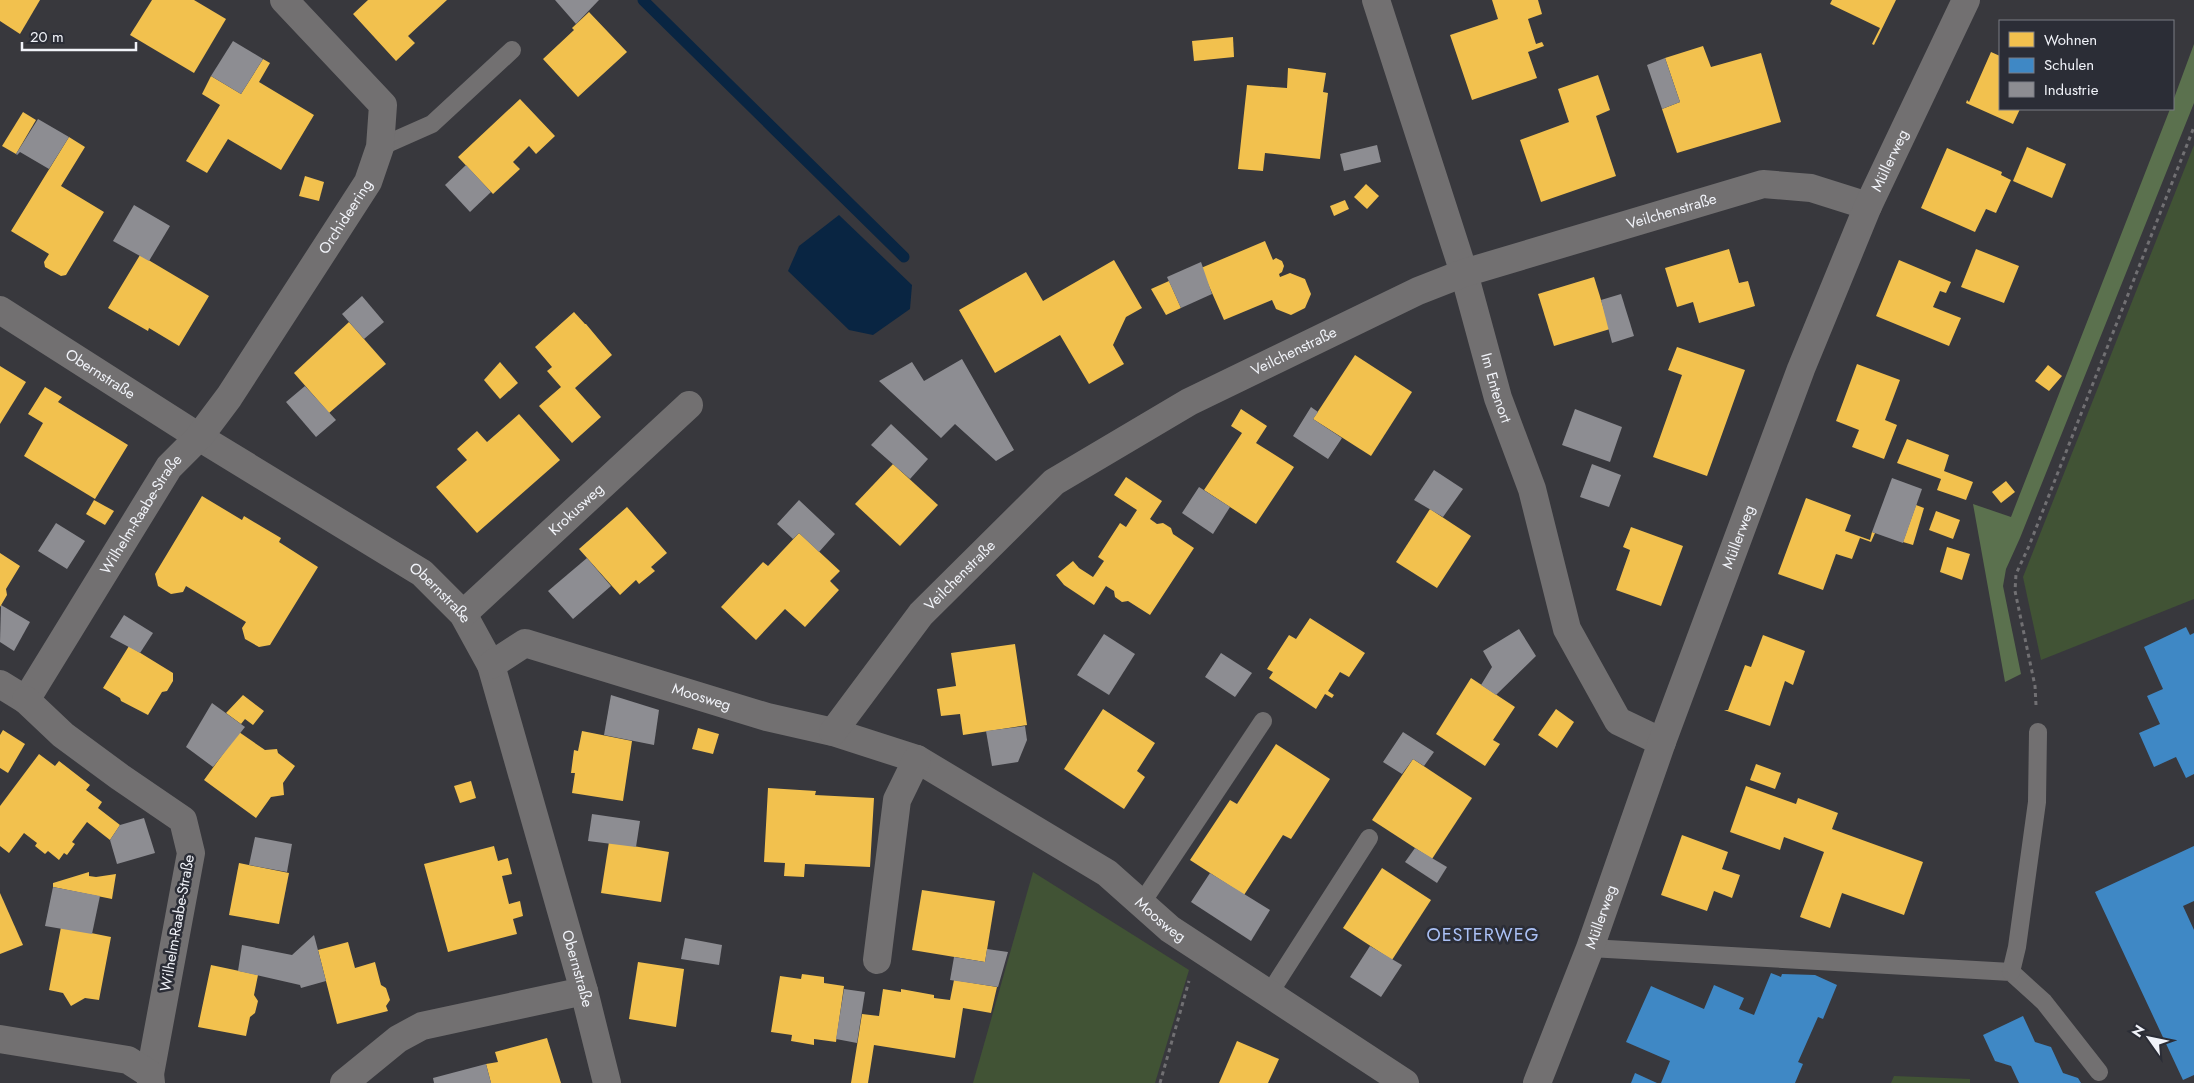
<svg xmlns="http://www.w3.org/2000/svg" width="2194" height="1083" font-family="Jost,sans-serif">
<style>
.green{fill:#415335}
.forest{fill:#5b714e}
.water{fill:#092542}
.homes{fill:#f2c14e}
.schools{fill:#3f88c5}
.industry{fill:#8d8d92}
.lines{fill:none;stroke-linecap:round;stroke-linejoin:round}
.stream{stroke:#092542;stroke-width:11}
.path{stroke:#717073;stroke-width:3;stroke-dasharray:4 4;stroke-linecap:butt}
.lane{stroke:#727071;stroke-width:18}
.street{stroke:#727071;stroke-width:28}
.labels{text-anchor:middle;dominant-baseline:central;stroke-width:5;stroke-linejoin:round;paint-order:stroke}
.street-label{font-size:15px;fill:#f1f3f9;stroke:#2b2d36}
.quarter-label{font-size:18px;letter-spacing:1px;fill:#abc1f6;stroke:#2b2d36}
</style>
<rect width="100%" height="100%" fill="#38383d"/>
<g class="green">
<path d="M 2194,145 L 2194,599 L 2041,660 L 2023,577 Z"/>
<path d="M 1033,872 L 1189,970 L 1155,1083 L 973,1083 Z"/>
<path d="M 1894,1076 L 1970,1079 L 1970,1083 L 1891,1083 Z"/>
</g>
<path class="forest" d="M 2194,44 L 2194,103 L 2020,538 L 2006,569 L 2003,586 L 2021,674 L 2005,682 L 1973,504 L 2011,517 L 2170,109 L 2173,109 L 2173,101 Z"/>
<path class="water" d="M 839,215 L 912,285 L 910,309 L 873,335 L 849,330 L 788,271 L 799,246 Z"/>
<g class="homes">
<path d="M 0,0 L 40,0 L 20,34 L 0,21 Z"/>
<path d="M 152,0 L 194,0 L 226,19 L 194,73 L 130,35 Z"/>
<path d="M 368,0 L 447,0 L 408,36 L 415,43 L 396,61 L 353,14 Z"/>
<path d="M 1492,0 L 1538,0 L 1542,14 L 1528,19 L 1536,44 L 1542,42 L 1544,46 L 1528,52 L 1537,78 L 1472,100 L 1450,35 L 1498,19 Z"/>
<path d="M 1832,0 L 1896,0 L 1874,45 L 1872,44 L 1880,28 L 1830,4 Z"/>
<path d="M 589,12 L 627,52 L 578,97 L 543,59 L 574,30 L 572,28 Z"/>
<path d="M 1233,37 L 1234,57 L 1194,61 L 1192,41 Z"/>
<path d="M 1703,46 L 1711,67 L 1761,53 L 1781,122 L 1677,153 L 1662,109 L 1680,102 L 1665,58 Z"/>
<path d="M 1991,52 L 2000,56 L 2000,109 L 2020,109 L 2013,124 L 1966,103 L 1967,100 L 1969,102 Z"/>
<path d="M 263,59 L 270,63 L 259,82 L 314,115 L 281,170 L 228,139 L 207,173 L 186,161 L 220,105 L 202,94 L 211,76 L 241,94 Z"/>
<path d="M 1288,68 L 1326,73 L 1323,92 L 1328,93 L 1320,159 L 1265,153 L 1263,171 L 1238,169 L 1247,85 L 1287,88 Z"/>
<path d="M 1598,75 L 1610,110 L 1596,116 L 1616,176 L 1541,202 L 1520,140 L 1569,122 L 1558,89 Z"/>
<path d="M 520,99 L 555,136 L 536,154 L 529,146 L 513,162 L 520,169 L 493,194 L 458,157 Z"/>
<path d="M 23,112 L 36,120 L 16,154 L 2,146 Z"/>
<path d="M 69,137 L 85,147 L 61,186 L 104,212 L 66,275 L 61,276 L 45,267 L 44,262 L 49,254 L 11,231 Z"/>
<path d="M 2027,147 L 2066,164 L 2052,198 L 2013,181 Z"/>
<path d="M 1947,148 L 2002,172 L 2001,175 L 2011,180 L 1996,213 L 1986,209 L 1975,232 L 1921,208 Z"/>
<path d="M 305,176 L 324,182 L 319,201 L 299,196 Z"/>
<path d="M 1366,184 L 1379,196 L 1367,209 L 1354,197 Z"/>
<path d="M 1345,200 L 1349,209 L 1334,216 L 1330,206 Z"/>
<path d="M 1265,241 L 1273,260 L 1276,258 L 1282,261 L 1284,266 L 1282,272 L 1279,274 L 1280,277 L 1290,273 L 1305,279 L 1311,294 L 1305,308 L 1291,315 L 1276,309 L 1272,300 L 1224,320 L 1201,268 Z"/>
<path d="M 1729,249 L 1739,283 L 1748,281 L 1755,306 L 1699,323 L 1693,302 L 1677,307 L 1665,268 Z"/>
<path d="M 1976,249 L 2019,266 L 2004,303 L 1961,287 Z"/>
<path d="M 140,255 L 209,296 L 179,346 L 149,328 L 148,331 L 108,308 Z"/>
<path d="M 1114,260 L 1142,308 L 1126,317 L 1113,345 L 1124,364 L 1089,384 L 1060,335 L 995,373 L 959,310 L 1026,272 L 1043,301 Z"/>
<path d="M 1899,260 L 1951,282 L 1946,293 L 1940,291 L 1933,307 L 1961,318 L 1949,346 L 1876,316 Z"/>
<path d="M 1594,277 L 1610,329 L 1554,346 L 1538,294 Z"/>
<path d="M 1169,281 L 1181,308 L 1166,315 L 1151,289 Z"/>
<path d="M 574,312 L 585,324 L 586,324 L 612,355 L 575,388 L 601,417 L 572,443 L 539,406 L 561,387 L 547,371 L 552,367 L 535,347 Z"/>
<path d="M 349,322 L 386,364 L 329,413 L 294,373 Z"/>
<path d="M 1677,347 L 1745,370 L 1707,476 L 1653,457 L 1682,375 L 1668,370 Z"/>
<path d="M 1355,355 L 1412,392 L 1371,456 L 1313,419 Z"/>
<path d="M 500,362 L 518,383 L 500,399 L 484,380 Z"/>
<path d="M 1857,364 L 1900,380 L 1885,420 L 1897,425 L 1884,459 L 1852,447 L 1859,430 L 1836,421 Z"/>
<path d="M 2048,365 L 2062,376 L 2049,391 L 2035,381 Z"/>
<path d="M 0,366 L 26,382 L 0,424 Z"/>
<path d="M 45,387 L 62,397 L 58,402 L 128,445 L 95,499 L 24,456 L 43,423 L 28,414 Z"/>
<path d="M 1241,409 L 1267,426 L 1256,443 L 1294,467 L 1256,524 L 1204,490 L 1242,433 L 1231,426 Z"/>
<path d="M 519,414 L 560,460 L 477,533 L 436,487 L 467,460 L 457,449 L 477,431 L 487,442 Z"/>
<path d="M 1907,439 L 1949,455 L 1944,471 L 1973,482 L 1966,500 L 1937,490 L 1941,479 L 1897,463 Z"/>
<path d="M 893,464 L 938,505 L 900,546 L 855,504 Z"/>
<path d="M 1126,477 L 1162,501 L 1150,519 L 1157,524 L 1163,523 L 1171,528 L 1173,534 L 1194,548 L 1150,615 L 1128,601 L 1122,602 L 1115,597 L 1114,591 L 1106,586 L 1094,605 L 1064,585 L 1056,575 L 1073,561 L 1079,568 L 1093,577 L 1104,561 L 1098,557 L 1120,523 L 1126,527 L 1137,510 L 1114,495 Z"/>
<path d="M 2006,481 L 2015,492 L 2001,503 L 1992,492 Z"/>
<path d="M 202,496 L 242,520 L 244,516 L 281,538 L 279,542 L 318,567 L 270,645 L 259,647 L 245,639 L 242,628 L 246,622 L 186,586 L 183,592 L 171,594 L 158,586 L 155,574 Z"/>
<path d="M 1806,498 L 1851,515 L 1845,531 L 1870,540 L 1872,532 L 1875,533 L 1871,542 L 1860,538 L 1852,559 L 1836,554 L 1823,590 L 1778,574 Z"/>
<path d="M 94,500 L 114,511 L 105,525 L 86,514 Z"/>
<path d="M 1916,505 L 1924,508 L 1913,545 L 1903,542 Z"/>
<path d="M 627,507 L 667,553 L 651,567 L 655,571 L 639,584 L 636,580 L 620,595 L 579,549 Z"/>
<path d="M 1430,509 L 1471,536 L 1437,588 L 1396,562 Z"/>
<path d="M 1936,511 L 1960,520 L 1953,539 L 1929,530 Z"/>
<path d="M 1631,527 L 1683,546 L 1661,606 L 1616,590 L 1630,550 L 1623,547 Z"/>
<path d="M 799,533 L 840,571 L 830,581 L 839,590 L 805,627 L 785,609 L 756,640 L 721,607 L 763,562 L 768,566 Z"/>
<path d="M 1947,547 L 1970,554 L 1962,580 L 1940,572 Z"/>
<path d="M 0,553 L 20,566 L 6,589 L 7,595 L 0,607 Z"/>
<path d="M 1310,618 L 1365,653 L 1349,677 L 1340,672 L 1328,691 L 1334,695 L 1332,698 L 1325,694 L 1316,709 L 1269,678 L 1273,672 L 1267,669 L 1289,635 L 1296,639 Z"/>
<path d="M 1763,635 L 1805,651 L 1793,685 L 1785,681 L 1770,726 L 1724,710 L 1728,710 L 1745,665 L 1751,667 Z"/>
<path d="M 1015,644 L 1027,725 L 963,735 L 960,714 L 941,716 L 937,689 L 956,686 L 951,653 Z"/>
<path d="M 129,646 L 173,673 L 173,681 L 167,691 L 162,692 L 148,715 L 121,701 L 120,698 L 103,688 Z"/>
<path d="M 1471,678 L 1515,707 L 1493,740 L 1500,744 L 1485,766 L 1436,734 Z"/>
<path d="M 243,695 L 264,711 L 253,725 L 245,719 L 241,724 L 226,713 Z"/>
<path d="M 1103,709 L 1155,743 L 1137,771 L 1145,777 L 1124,809 L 1064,769 Z"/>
<path d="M 1556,709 L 1574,722 L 1557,748 L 1538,735 Z"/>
<path d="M 698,728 L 719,734 L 713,754 L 692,749 Z"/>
<path d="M 3,730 L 25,744 L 8,773 L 0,768 L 0,735 Z"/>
<path d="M 582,731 L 632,741 L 623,801 L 572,793 L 575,773 L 571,773 L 574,750 L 578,751 Z"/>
<path d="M 239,732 L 265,750 L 277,749 L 278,753 L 295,766 L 283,783 L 284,795 L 271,797 L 256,818 L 204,780 Z"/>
<path d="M 1276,744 L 1330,779 L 1291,839 L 1283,835 L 1244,895 L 1190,860 L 1230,800 L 1237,804 Z"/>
<path d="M 39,754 L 55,766 L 59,761 L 90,785 L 86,790 L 102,802 L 98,808 L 120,825 L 110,840 L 87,822 L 72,842 L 75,844 L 67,855 L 64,853 L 59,860 L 48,851 L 45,854 L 35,846 L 37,843 L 24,833 L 9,853 L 0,846 L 0,806 Z"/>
<path d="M 1413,759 L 1472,798 L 1432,859 L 1372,820 Z"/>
<path d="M 1756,764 L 1781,773 L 1775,789 L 1750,780 Z"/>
<path d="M 471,781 L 476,798 L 460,803 L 454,786 Z"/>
<path d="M 1746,786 L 1796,804 L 1798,798 L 1838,813 L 1832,829 L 1923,862 L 1904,915 L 1842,893 L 1830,928 L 1800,917 L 1824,852 L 1784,837 L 1780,850 L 1730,832 Z"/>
<path d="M 768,788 L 816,791 L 815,795 L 874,798 L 870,867 L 805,864 L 804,877 L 784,876 L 785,863 L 764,862 Z"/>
<path d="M 1682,835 L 1728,852 L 1722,869 L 1740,875 L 1732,898 L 1714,891 L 1707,911 L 1661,895 Z"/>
<path d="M 609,842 L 669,852 L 661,902 L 601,893 Z"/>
<path d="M 494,846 L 498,861 L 508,858 L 512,874 L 502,876 L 509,904 L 520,901 L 523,916 L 513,919 L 517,934 L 448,952 L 424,864 Z"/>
<path d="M 239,863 L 289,873 L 279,924 L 229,915 Z"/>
<path d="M 1382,868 L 1431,900 L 1392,960 L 1343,928 Z"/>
<path d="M 89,872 L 89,876 L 96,877 L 116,874 L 112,899 L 53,887 L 53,883 Z"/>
<path d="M 922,890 L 995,901 L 985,962 L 912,950 Z"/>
<path d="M 0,893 L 23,945 L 0,954 Z"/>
<path d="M 61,927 L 111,937 L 99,1000 L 85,998 L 71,1006 L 63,993 L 49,990 Z"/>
<path d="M 348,942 L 355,968 L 375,962 L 381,985 L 386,988 L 390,1000 L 386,1006 L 388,1011 L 337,1024 L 318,950 Z"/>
<path d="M 638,962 L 684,969 L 676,1027 L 629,1019 Z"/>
<path d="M 211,965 L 258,975 L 254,995 L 258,1001 L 255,1013 L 250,1017 L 246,1036 L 198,1027 Z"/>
<path d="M 802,974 L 824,977 L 824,983 L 844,986 L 836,1042 L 814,1039 L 814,1045 L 791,1041 L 792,1035 L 771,1032 L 780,976 L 801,979 Z"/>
<path d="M 954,980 L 997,987 L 991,1013 L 963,1008 L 955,1058 L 874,1045 L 868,1083 L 851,1083 L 862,1014 L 879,1016 L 883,989 L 901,992 L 901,989 L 934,995 L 934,998 L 950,1000 Z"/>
<path d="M 547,1038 L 561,1083 L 491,1083 L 486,1064 L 498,1062 L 495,1052 Z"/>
<path d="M 1237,1041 L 1279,1059 L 1268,1083 L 1219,1083 Z"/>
</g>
<g class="schools">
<path d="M 2186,627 L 2190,635 L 2194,633 L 2194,774 L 2186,778 L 2176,757 L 2154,767 L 2139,733 L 2160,724 L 2147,696 L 2163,689 L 2144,647 Z"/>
<path d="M 2194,846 L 2194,901 L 2183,906 L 2194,930 L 2194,1075 L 2183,1080 L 2095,892 Z"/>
<path d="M 1771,973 L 1781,977 L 1782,974 L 1815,975 L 1837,985 L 1823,1019 L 1818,1017 L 1799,1060 L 1798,1062 L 1803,1064 L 1795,1083 L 1661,1083 L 1670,1061 L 1626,1042 L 1651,986 L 1704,1009 L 1714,985 L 1744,998 L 1739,1009 L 1754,1015 Z"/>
<path d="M 2023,1016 L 2035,1042 L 2051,1047 L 2063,1073 L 2078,1078 L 2081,1083 L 2019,1083 L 2011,1066 L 1995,1061 L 1983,1035 Z"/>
<path d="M 1635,1073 L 1657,1083 L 1631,1083 Z"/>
</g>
<g class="industry">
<path d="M 555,0 L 599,0 L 576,24 Z"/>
<path d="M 233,41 L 263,59 L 241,94 L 211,76 Z"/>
<path d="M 1665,58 L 1680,102 L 1662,109 L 1647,65 Z"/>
<path d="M 38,119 L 69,137 L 49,169 L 20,152 L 17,155 L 16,154 Z"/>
<path d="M 1377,145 L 1381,162 L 1344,171 L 1340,154 Z"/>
<path d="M 466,165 L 491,192 L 470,212 L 445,185 Z"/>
<path d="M 134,205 L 170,226 L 149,261 L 113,241 Z"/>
<path d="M 1201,262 L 1212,294 L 1181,308 L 1167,277 Z"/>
<path d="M 1621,294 L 1634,336 L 1612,343 L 1601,300 Z"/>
<path d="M 362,296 L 384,322 L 364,339 L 342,314 Z"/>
<path d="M 962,359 L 1014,450 L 996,461 L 955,424 L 941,438 L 879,381 L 912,362 L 924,381 Z"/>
<path d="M 305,386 L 336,420 L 316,437 L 286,402 Z"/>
<path d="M 1311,407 L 1318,412 L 1313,419 L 1342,438 L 1328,459 L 1293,436 Z"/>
<path d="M 1575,409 L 1622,427 L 1610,462 L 1562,445 Z"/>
<path d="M 891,424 L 928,459 L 910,479 L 871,445 Z"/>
<path d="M 1592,464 L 1621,475 L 1609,507 L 1580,497 Z"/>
<path d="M 1434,470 L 1463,489 L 1443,517 L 1414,500 Z"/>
<path d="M 1892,478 L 1922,489 L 1903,543 L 1872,532 Z"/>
<path d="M 1199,487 L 1230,507 L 1213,534 L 1182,513 Z"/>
<path d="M 799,500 L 835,534 L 819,552 L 799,533 L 793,539 L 777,524 Z"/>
<path d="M 56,523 L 85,541 L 67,569 L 38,551 Z"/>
<path d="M 587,558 L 611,586 L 573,619 L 548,591 Z"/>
<path d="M 1,605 L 30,622 L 14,651 L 0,642 Z"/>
<path d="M 124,615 L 153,633 L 140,653 L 110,637 Z"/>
<path d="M 1519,629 L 1536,656 L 1496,695 L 1481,685 L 1492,667 L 1483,651 Z"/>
<path d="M 1104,634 L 1135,654 L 1109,695 L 1077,675 Z"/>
<path d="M 1221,653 L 1252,673 L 1235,697 L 1205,677 Z"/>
<path d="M 611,695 L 659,710 L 654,745 L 604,735 Z"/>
<path d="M 212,703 L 245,727 L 213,767 L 186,747 Z"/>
<path d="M 1025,726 L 1027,740 L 1018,762 L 992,766 L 986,731 Z"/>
<path d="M 1403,732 L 1434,752 L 1424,766 L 1413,759 L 1402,774 L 1383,762 Z"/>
<path d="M 592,814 L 640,821 L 636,847 L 588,841 Z"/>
<path d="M 144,818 L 155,853 L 117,864 L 110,840 L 120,825 Z"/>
<path d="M 255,837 L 292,844 L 287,872 L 249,865 Z"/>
<path d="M 1415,848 L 1447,867 L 1437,883 L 1405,862 Z"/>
<path d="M 1210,873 L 1270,910 L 1251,941 L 1191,902 Z"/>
<path d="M 53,887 L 100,896 L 92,934 L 45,926 Z"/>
<path d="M 314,935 L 326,981 L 301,988 L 300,985 L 238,971 L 242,945 L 292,955 Z"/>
<path d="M 685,938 L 722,945 L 719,965 L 681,959 Z"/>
<path d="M 1370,946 L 1402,965 L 1381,997 L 1350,977 Z"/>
<path d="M 987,949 L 1008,952 L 998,987 L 950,980 L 954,957 L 985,962 Z"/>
<path d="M 844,989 L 865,992 L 857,1043 L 836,1039 Z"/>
<path d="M 486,1064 L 491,1083 L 434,1083 L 433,1078 Z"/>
</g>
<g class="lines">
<path class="stream" d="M 643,0 L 904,257"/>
<g class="path">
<path d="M 2036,705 L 2035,686 L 2015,591 L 2016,574 L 2029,546 L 2194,127"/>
<path d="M 1160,1083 L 1189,981"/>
</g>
<g class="lane">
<path d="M 380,147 L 432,124 L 512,50"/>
<path d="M 1141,904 L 1263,721"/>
<path d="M 1590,948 L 2011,972 L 2044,1002 L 2099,1072"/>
<path d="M 2011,972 L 2017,947 L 2037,802 L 2038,732"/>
<path d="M 1269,994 L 1369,838"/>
</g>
<g class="street">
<path id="s1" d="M 1376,0 L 1464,273 L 1498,398 L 1532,489 L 1567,629 L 1618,721 L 1662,742"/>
<path id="s2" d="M 0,310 L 199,437 L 422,573 L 463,614 L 491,665 L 584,991 L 607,1083"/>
<path id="s3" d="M 463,614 L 689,405"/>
<path id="s4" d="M 491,665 L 525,643 L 767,717 L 833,732 L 917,759 L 1107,873 L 1170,929 L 1405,1083"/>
<path id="s5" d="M 0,684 L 26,700 L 169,467 L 199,437 L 229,397 L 368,182 L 380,147 L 383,105 L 284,0"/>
<path d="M 26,700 L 63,735 L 120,777 L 183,820 L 191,853 L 150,1074"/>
<path id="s6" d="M 833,732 L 921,614 L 1054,482 L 1189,402 L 1418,291 L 1464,273 L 1763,184 L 1811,188 L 1868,206"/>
<path d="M 877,960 L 897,800 L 917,759"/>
<path d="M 0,1039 L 128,1060 L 150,1074 L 151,1083"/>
<path d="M 344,1083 L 398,1039 L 422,1026 L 584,991"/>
<path id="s7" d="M 1537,1083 L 1590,948 L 1662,742 L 1801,369 L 1868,206 L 1966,0"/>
</g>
</g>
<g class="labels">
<g class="street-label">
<text stroke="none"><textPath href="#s7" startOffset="988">Müllerweg</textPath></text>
<text stroke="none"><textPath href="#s6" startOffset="1012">Veilchenstraße</textPath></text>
<text stroke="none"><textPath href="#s5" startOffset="611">Orchideering</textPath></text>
<text stroke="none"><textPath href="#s6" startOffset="608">Veilchenstraße</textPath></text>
<text stroke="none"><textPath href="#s2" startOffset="119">Obernstraße</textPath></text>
<text stroke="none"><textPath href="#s1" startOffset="406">Im Entenort</textPath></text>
<text stroke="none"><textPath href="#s3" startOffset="154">Krokusweg</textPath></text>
<text stroke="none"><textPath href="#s5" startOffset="249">Wilhelm-Raabe-Straße</textPath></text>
<text stroke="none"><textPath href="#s7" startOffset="582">Müllerweg</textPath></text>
<text stroke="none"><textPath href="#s6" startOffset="202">Veilchenstraße</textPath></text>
<text stroke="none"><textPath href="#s2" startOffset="524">Obernstraße</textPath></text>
<text stroke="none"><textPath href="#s4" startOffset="225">Moosweg</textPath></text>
<text stroke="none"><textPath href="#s7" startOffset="178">Müllerweg</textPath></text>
<text stroke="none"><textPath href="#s4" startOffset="742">Moosweg</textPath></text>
<text transform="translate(177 923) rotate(-80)">Wilhelm-Raabe-Straße</text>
<text stroke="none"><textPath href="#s2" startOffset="929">Obernstraße</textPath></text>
</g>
<g class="quarter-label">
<text x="1483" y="935">OESTERWEG</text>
</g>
</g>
<rect x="1999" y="20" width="175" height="90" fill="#2b2d36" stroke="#7a7c84"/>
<rect x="2009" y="32" width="25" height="15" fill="#f2c14e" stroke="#7a7c84"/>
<text x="2044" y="45" font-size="15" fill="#f1f3f9">Wohnen</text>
<rect x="2009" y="58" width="25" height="15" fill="#3f88c5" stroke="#7a7c84"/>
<text x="2044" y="70" font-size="15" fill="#f1f3f9">Schulen</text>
<rect x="2009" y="82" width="25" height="15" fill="#8d8d92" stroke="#7a7c84"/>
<text x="2044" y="95" font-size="15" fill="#f1f3f9">Industrie</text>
<g transform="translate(2149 1038) rotate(303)" stroke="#2b2d36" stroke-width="4" paint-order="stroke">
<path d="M0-4L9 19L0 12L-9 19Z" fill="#f1f3f9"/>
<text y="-8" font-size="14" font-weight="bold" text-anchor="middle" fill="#f1f3f9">N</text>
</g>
<path d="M22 42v8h114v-8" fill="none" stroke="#f1f3f9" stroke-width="2.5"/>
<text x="30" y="42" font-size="15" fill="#f1f3f9" stroke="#2b2d36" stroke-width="4" paint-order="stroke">20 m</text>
</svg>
